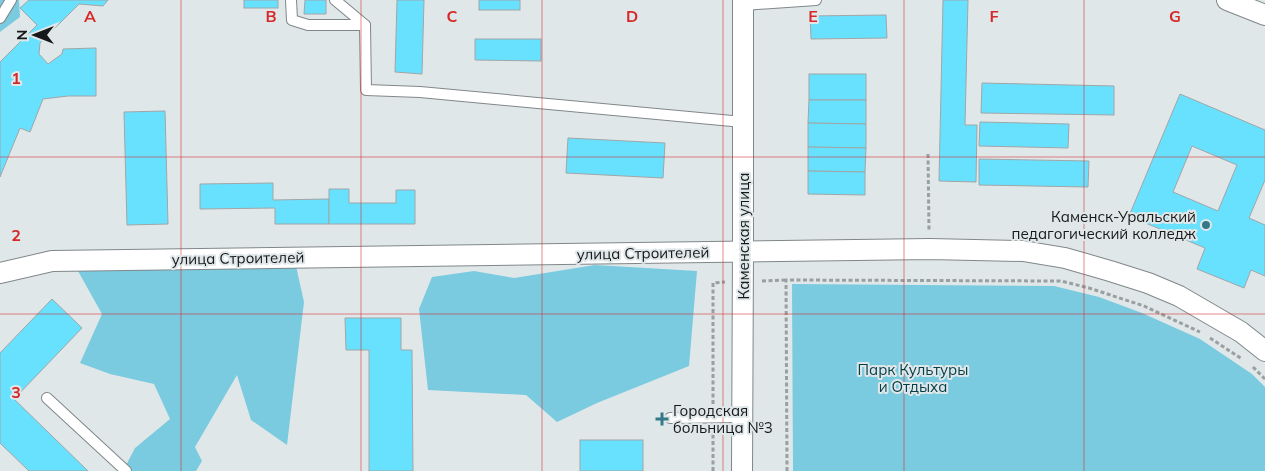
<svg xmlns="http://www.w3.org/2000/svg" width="1265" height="471" font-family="Mulish,sans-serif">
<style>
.green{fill:#7acae0}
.building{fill:#68e1ff;stroke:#a0a6a7;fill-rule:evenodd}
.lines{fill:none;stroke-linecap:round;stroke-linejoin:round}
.service-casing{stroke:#818789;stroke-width:12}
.minor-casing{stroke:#818789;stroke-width:22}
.path{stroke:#9a9fa1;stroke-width:3;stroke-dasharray:4 2.5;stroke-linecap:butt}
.service{stroke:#fff;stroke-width:10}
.minor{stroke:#fff;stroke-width:20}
.grid{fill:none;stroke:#d62828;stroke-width:1;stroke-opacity:0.55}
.poi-dot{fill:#357888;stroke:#e0e7e9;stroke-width:2}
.labels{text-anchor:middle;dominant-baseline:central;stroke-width:4;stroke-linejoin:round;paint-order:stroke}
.poi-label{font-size:15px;fill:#161819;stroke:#e0e7e9;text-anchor:end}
.street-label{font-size:15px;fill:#161819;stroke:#e0e7e9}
.park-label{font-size:15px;fill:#043e4a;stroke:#e0e7e9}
.grid-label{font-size:16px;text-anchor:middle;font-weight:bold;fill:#d62828;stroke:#e0e7e9;stroke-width:4;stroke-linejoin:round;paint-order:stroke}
</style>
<rect width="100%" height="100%" fill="#e0e7e9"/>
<g class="green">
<path d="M 0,0 L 19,0 L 20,17 L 0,32 Z"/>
<path d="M 595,265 L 697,271 L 689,366 L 597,403 L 557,422 L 526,395 L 428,390 L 419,309 L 432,277 L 474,271 L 514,278 Z"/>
<path d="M 296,266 L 304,302 L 287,445 L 251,420 L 237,375 L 195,447 L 202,461 L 196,471 L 123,471 L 135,448 L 170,419 L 154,384 L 110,374 L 80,363 L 102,314 L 78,271 Z"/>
<path d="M 792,284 L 1054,286 L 1099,297 L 1142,313 L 1200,339 L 1252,374 L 1265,387 L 1265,471 L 793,471 Z"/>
</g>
<g class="building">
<path d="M 29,0 L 108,0 L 103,6 L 79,4 L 40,43 L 39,54 L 48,64 L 62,54 L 63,49 L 96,48 L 96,96 L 68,96 L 43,99 L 30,132 L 20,128 L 0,177 L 0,62 L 37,25 L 20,8 Z"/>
<rect x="244" y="0" width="34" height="8"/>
<path d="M 305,0 L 326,0 L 326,14 L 304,14 Z"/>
<path d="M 397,0 L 424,0 L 422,74 L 395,72 Z"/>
<rect x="479" y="0" width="41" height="10"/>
<path d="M 943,0 L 968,0 L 965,125 L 977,125 L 976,182 L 939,181 Z"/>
<path d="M 886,15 L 887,38 L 811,39 L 810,16 Z"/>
<path d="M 475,39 L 541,39 L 541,61 L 475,60 Z"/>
<rect x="809" y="74" width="57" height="26"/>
<path d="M 982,83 L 1114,86 L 1114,115 L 981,113 Z"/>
<path d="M 1180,94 L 1265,130 L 1265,180 L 1249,218 L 1265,225 L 1265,276 L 1251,270 L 1244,288 L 1197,269 L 1205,248 L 1129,216 ZM 1192,146 L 1237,165 L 1218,211 L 1173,192 Z"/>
<path d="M 809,100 L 866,100 L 866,124 L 808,123 Z"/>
<path d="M 165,111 L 168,224 L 127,225 L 124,112 Z"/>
<path d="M 980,122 L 1069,124 L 1068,148 L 979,146 Z"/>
<path d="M 808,123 L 866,124 L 866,148 L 808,147 Z"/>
<path d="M 568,138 L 665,143 L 663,178 L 566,173 Z"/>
<path d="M 808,147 L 866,148 L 865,172 L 808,171 Z"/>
<path d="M 979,159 L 1089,161 L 1088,187 L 979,185 Z"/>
<path d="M 808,171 L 865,172 L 865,195 L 808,194 Z"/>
<path d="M 273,183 L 273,200 L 329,199 L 329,224 L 275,224 L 275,208 L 200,209 L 200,184 Z"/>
<path d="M 329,189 L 349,189 L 349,203 L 396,203 L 396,190 L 415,190 L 415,224 L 329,224 Z"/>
<path d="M 52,299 L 82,328 L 14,399 L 88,471 L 29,471 L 0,443 L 0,353 Z"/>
<path d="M 345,318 L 401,318 L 401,350 L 412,350 L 413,471 L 369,471 L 369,350 L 346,350 Z"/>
<rect x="580" y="440" width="63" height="31"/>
</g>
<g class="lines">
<defs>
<g id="service">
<path d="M 291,0 L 292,20 L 308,25 L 365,25 L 366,90 L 420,92 L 743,122"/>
<path d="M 335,0 L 365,25"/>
<path d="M 743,5 L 816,0"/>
<path d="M 0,18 L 11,0"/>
<path d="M 47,398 L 126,471"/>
<path d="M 670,418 L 741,417"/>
</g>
<g id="minor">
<path d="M 1227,0 L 1265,15"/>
<path d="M 0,273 L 52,261 L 930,249 L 1023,251 L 1065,258 L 1110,271 L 1148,283 L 1179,296 L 1241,332 L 1265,351"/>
<path d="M 742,471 L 743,251 L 743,0"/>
</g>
</defs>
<use href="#service" class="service-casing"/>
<use href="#minor" class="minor-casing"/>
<g class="path">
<path d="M 928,154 L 929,231"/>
<path d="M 762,281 L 786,280"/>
<path d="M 1210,338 L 1242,359"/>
<path d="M 1253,367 L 1265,379"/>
<path d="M 713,404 L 713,283 L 725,282"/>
<path d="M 713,471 L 713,430"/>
<path d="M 787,471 L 786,280 L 1061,281 L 1089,288 L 1144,306 L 1200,332"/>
</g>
<use href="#service" class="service"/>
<use href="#minor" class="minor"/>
</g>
<path class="grid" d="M 181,0 L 181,471M 361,0 L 361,471M 542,0 L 542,471M 723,0 L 723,471M 904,0 L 904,471M 1084,0 L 1084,471M 0,157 L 1265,157M 0,314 L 1265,314"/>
<g class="poi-dot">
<circle cx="1206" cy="225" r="5"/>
<path d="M659.5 411.5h5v5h5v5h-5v5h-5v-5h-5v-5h5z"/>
</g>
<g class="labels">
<g class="poi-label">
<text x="1196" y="216">Каменск-Уральский<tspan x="1196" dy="17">педагогический колледж</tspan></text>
<text x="673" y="410" text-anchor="start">Городская<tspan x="673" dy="17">больница №3</tspan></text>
</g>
<g class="street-label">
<text transform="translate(743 236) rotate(-90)">Каменская улица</text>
<text transform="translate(643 253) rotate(-1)">улица Строителей</text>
<text transform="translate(238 258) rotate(-1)">улица Строителей</text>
</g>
<g class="park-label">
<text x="913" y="369">Парк Культуры<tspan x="913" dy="17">и Отдыха</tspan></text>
</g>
</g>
<g class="grid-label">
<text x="90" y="22">A</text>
<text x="271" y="22">B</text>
<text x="452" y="22">C</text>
<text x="632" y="22">D</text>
<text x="813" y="22">E</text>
<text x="994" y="22">F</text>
<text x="1175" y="22">G</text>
<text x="16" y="84">1</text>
<text x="16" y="241">2</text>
<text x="16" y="398">3</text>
</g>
<g transform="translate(35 35) rotate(270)" stroke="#e0e7e9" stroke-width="4" paint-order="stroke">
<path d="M0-4L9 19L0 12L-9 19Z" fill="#161819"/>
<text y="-8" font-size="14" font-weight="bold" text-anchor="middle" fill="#161819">N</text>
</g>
</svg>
